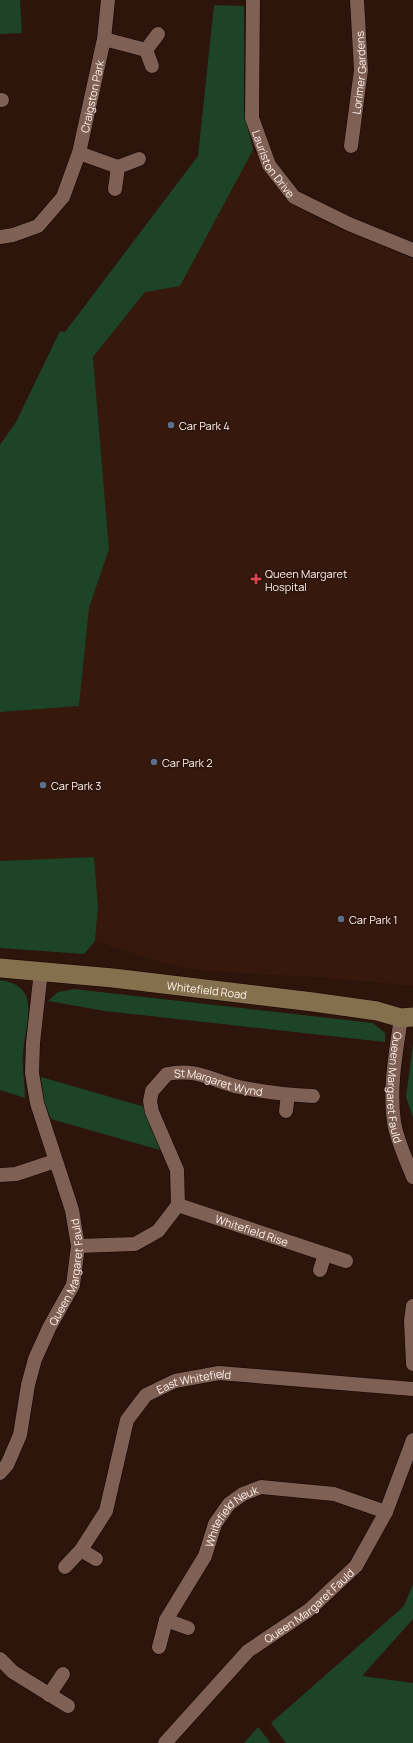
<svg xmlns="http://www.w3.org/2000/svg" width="413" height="1743" font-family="Manrope,sans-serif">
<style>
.built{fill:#36180c}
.green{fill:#1d4426}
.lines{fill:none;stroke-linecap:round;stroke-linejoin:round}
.street-casing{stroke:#140200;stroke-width:15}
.secondary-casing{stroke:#140200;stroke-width:20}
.street{stroke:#7e6055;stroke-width:14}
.secondary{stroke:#84704d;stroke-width:19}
.service-dot{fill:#5c6f8a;stroke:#2d150c;stroke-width:1.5}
.health-dot{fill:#e0444e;stroke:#2d150c;stroke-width:1.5}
.labels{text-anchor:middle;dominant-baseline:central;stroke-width:3.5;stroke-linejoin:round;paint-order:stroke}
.street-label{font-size:11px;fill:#fff0eb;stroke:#2d150c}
.poi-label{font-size:11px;fill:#fff0eb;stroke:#2d150c;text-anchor:start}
</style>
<rect width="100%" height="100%" fill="#2d150c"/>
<path class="built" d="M 253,150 L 311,217 L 413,259 L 413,986 L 330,978 L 241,973 L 189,969 L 160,962 L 95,941 L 98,906 L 94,858 L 0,861 L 0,712 L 79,706 L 89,608 L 109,549 L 93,357 L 145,292 L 180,285 Z"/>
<g class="green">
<path d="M 0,0 L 20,0 L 22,33 L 0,34 Z"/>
<path d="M 214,5 L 244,6 L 244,109 L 253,150 L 180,286 L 145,292 L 93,357 L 109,549 L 89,608 L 79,706 L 0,712 L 0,445 L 16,422 L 60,331 L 65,332 L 198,156 Z"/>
<path d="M 94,857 L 98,906 L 95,941 L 84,954 L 0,948 L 0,861 Z"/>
<path d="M 0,980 C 44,986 24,1025 23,1055 C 22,1069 25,1084 25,1098 L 0,1090 Z"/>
<path d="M 74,989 L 373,1023 L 385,1033 L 385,1042 L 105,1011 L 48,1001 L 58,992 Z"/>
<path d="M 413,1044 L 413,1118 L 406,1097 Z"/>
<path d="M 41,1077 L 145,1107 L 160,1150 L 51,1119 L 44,1101 Z"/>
<path d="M 413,1584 L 413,1619 L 362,1676 L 413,1683 L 413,1743 L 286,1743 L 271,1723 L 404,1606 Z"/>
<path d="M 258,1727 L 270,1742 L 269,1743 L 244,1743 Z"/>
</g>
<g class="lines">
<defs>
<g id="street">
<path id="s1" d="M 253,0 L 252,118 L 269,165 L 294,197 L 349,224 L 413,250"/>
<path d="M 104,39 L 146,50"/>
<path d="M 152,66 L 146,50 L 158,34"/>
<path d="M 0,100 L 2,100"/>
<path id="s2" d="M 351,146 L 361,70 L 357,0"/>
<path d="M 79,153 L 118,167"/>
<path d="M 115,189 L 118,167 L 139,159"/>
<path id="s3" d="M 0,237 L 13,235 L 38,226 L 63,197 L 79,153 L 104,39 L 108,0"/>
<path id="s4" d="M 401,1018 C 396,1052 389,1088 394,1122 C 397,1141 406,1159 413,1177"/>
<path d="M 286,1111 L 288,1095"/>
<path d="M 0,1175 L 16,1174 L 55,1161"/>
<path id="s5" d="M 178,1205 L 346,1261"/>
<path id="s6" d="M 78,1246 L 135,1244 L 158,1231 L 178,1205 L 177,1170 L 152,1112 L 150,1101 L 152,1091 L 167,1074 C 197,1068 211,1080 239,1087 C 264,1092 288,1095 313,1096"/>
<path d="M 320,1270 L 325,1254"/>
<path d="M 413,1306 L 411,1321 L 413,1364"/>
<path id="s7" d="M 0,1473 L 7,1465 L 20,1435 L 28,1385 L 35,1359 L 49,1328 L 73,1285 L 78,1246 L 72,1210 L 37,1103 L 32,1073 L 33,1043 L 41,971"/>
<path d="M 81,1550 L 96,1559"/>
<path id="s8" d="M 65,1567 L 81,1550 L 106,1511 L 127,1420 L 146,1395 L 175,1381 L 219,1373 L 413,1389"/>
<path d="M 166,1620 L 188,1628"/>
<path id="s9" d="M 159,1647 L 166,1620 L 205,1556 L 215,1524 L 229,1504 L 243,1494 L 261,1487 L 334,1494 L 386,1512"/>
<path d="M 0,1659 L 13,1672 L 68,1706"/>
<path d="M 49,1695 L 63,1674"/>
<path id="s10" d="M 165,1743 L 248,1651 L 309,1610 L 356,1566 L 386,1512 L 413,1440"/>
</g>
<g id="secondary">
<path id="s11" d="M 0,968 L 113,978 L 313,1002 L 377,1011 L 401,1018 L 413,1017"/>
</g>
</defs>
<use href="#street" class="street-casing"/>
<use href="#secondary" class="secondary-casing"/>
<use href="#street" class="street"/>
<use href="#secondary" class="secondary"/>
</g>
<g class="service-dot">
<circle cx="171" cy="425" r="4"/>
<circle cx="154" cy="762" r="4"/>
<circle cx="43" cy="785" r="4"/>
<circle cx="341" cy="919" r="4"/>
</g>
<path class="health-dot" d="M254 573h4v4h4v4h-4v4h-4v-4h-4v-4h4z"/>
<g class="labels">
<g class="street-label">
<text stroke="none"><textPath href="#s2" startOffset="74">Lorimer Gardens</textPath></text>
<text stroke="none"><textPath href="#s3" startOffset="183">Craigston Park</textPath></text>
<text stroke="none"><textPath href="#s1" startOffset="169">Lauriston Drive</textPath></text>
<text stroke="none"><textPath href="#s11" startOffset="208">Whitefield Road</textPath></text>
<text stroke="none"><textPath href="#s6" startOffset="311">St Margaret Wynd</textPath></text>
<text stroke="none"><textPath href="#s4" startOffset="70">Queen Margaret Fauld</textPath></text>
<text stroke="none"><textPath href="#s5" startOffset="78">Whitefield Rise</textPath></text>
<text stroke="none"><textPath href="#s7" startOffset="215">Queen Margaret Fauld</textPath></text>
<text stroke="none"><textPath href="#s8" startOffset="245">East Whitefield</textPath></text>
<text stroke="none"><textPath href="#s9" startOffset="153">Whitefield Neuk</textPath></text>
<text stroke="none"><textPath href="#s10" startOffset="200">Queen Margaret Fauld</textPath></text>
</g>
<g class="poi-label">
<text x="179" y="425">Car Park 4</text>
<text x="265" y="573">Queen Margaret<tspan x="265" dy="13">Hospital</tspan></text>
<text x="162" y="762">Car Park 2</text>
<text x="51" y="785">Car Park 3</text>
<text x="349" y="919">Car Park 1</text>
</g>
</g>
</svg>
